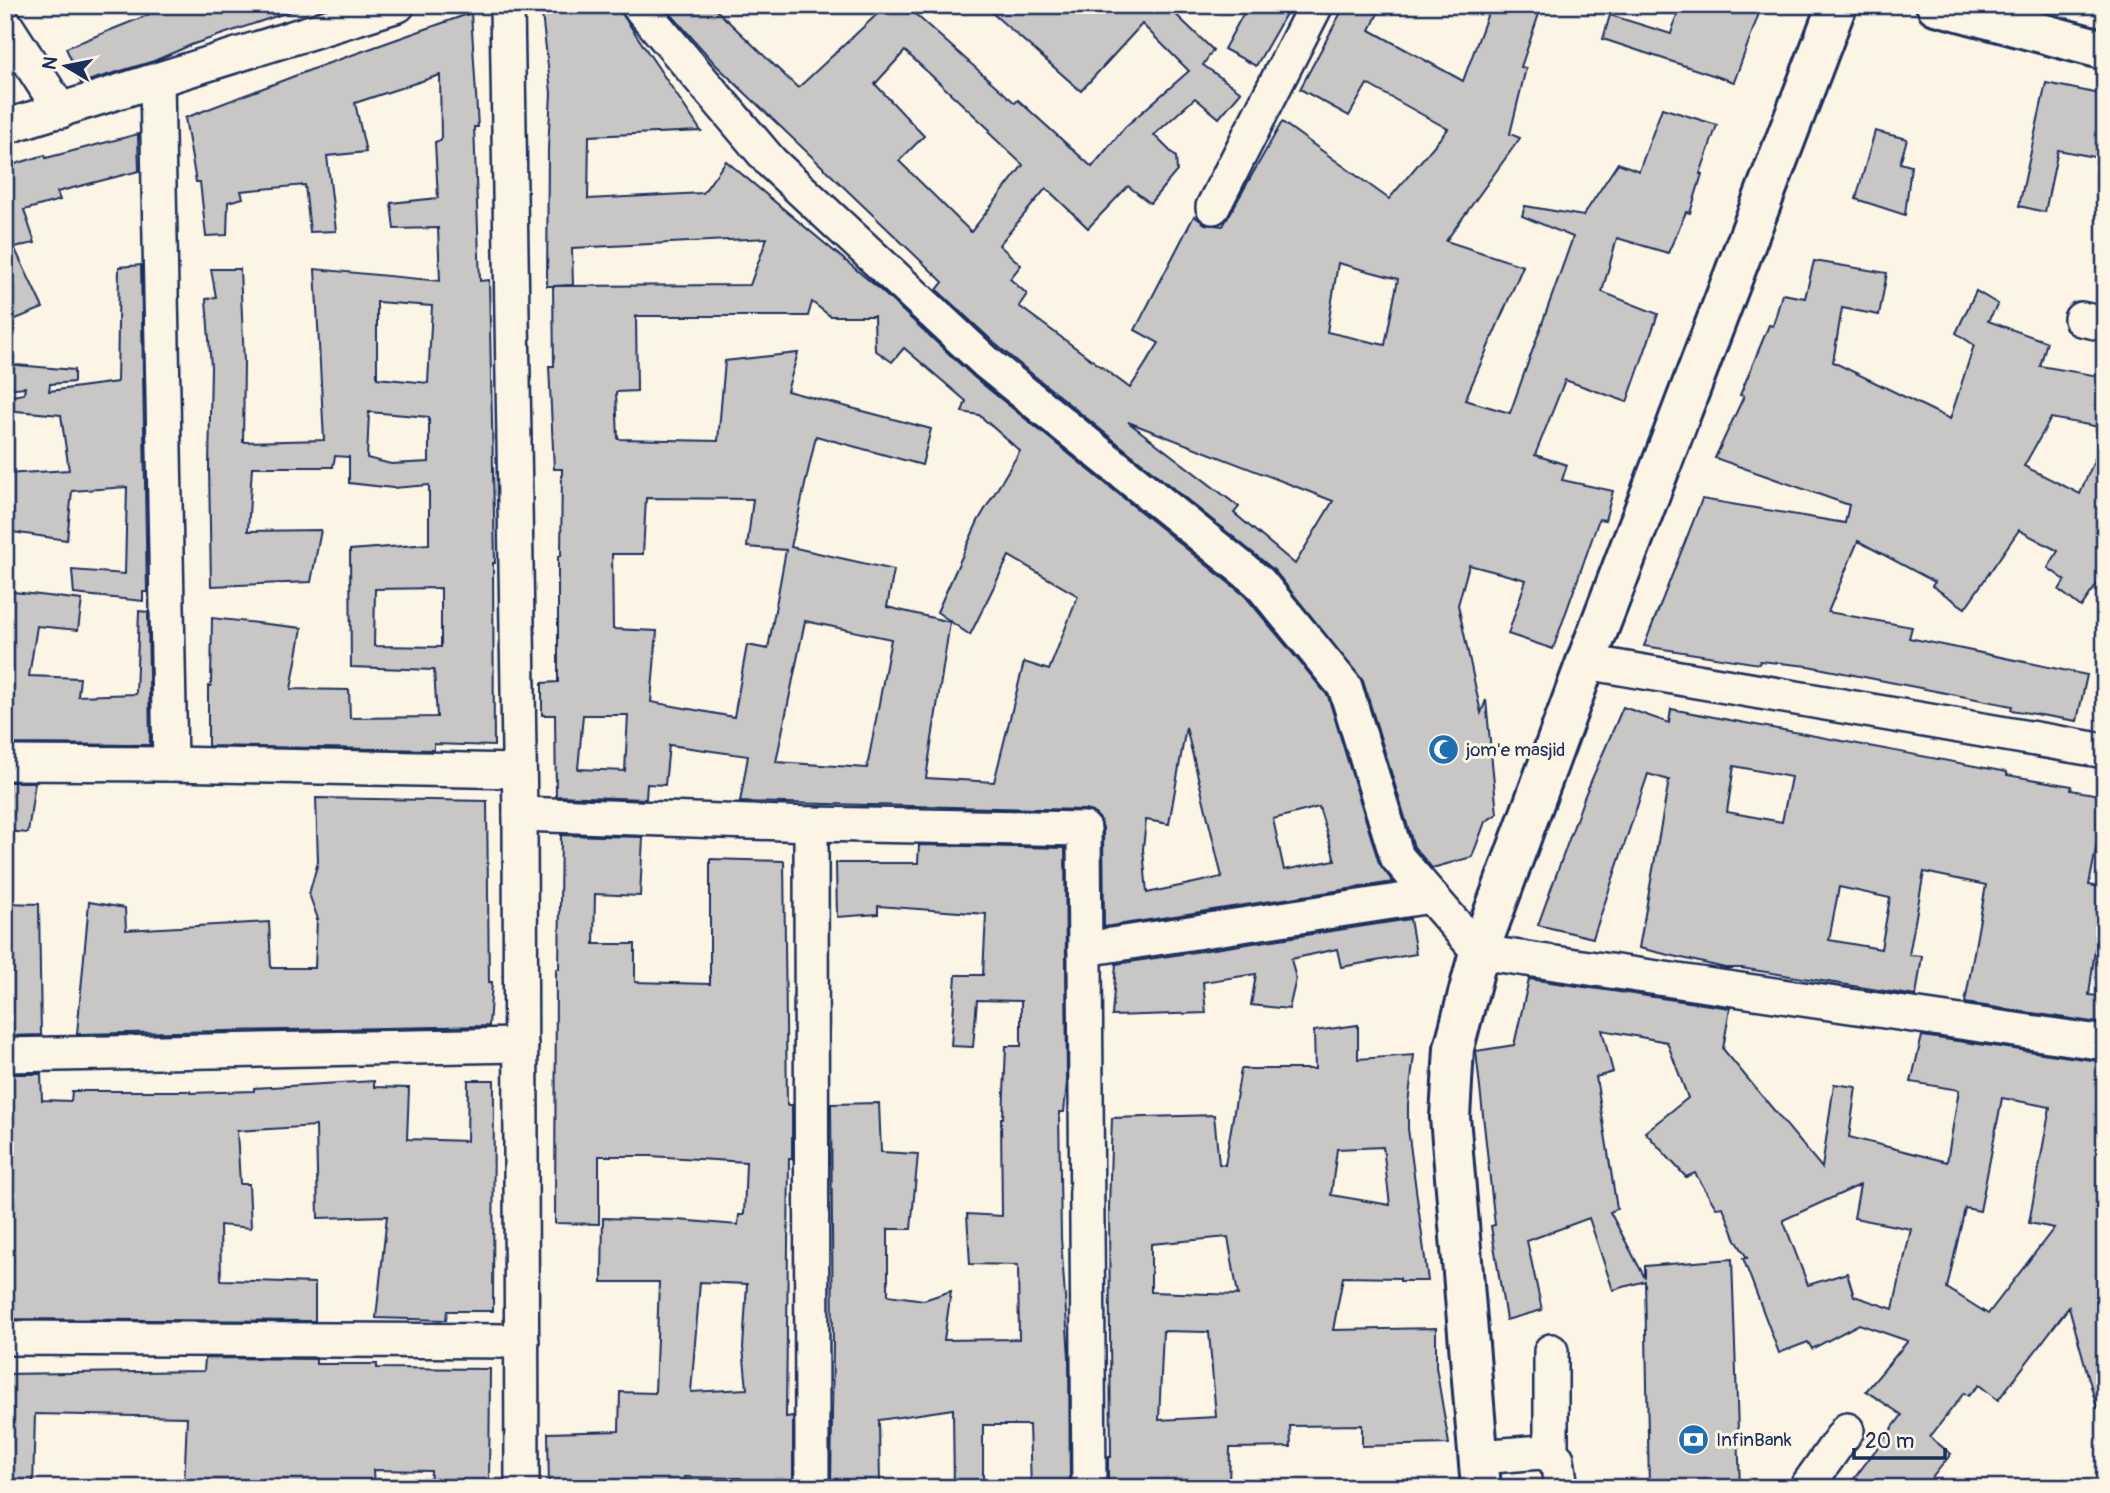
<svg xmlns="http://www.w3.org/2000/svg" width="2110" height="1493" font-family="Pangolin,sans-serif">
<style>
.building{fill:#c8c7c6;stroke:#1b2f5e;stroke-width:2;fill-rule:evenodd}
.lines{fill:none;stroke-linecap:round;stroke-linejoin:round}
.minor-casing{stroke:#1b2f5e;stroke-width:38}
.major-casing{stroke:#1b2f5e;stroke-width:44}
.minor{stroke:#fcf5e5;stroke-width:33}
.major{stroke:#fcf5e5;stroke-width:38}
.labels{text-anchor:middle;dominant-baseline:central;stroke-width:6;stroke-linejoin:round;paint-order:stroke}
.poi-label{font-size:19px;fill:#1b2f5e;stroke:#fcf5e5;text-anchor:start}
</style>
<rect width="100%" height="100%" fill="#fcf5e5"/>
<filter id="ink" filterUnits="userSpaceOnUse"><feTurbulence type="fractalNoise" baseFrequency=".0143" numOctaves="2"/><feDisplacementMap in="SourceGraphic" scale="14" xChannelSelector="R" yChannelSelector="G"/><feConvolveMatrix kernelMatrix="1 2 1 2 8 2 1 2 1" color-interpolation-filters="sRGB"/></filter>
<g filter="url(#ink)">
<g class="building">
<path d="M 143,5 L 296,5 L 297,9 L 191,45 L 154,61 L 81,83 L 66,48 L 148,15 Z"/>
<path d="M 541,5 L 616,5 L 701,131 L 589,136 L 588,199 L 703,193 L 726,161 L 877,287 L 975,378 L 1245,596 L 1328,696 L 1379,863 L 1393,882 L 1104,927 L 1103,828 L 1100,819 L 1093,812 L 1085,810 L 740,802 L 748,756 L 669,745 L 665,785 L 647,784 L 646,799 L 556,796 L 555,715 L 542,715 L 542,683 L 558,682 L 558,556 L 561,556 L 562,469 L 554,469 L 549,366 L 554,366 L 553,286 L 547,286 L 548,149 L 551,93 ZM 767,238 L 750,285 L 553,286 L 573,285 L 572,248 ZM 812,302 L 830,316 L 874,316 L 875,350 L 892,362 L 904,348 L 966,401 L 962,412 L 979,415 L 1020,451 L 978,521 L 937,612 L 970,635 L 1009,556 L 1078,596 L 1049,670 L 1024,662 L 994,782 L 926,778 L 950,622 L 887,607 L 894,570 L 791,547 L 816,436 L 922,465 L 931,429 L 787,391 L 798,353 L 725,361 L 718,441 L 618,439 L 616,392 L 637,391 L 636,316 L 808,316 ZM 646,498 L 753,499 L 747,547 L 786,550 L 768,649 L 747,645 L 734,717 L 651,702 L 657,631 L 613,629 L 612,554 L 643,554 ZM 805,621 L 891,639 L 867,768 L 776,762 ZM 583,715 L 628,715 L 625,771 L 578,769 ZM 1186,727 L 1222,877 L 1147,893 L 1143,849 L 1146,820 L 1169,824 ZM 1319,807 L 1335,860 L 1284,870 L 1273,819 Z"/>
<path d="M 663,5 L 711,5 L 798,88 L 887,5 L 905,5 L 1015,103 L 1018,100 L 1092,167 L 1125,127 L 1189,71 L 1142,24 L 1081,91 L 983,5 L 1166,5 L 1213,50 L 1203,65 L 1241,92 L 1219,118 L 1195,98 L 1154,135 L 1176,157 L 1177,171 L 1150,203 L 1128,186 L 1088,228 L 1046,188 L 999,245 L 1021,265 L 1010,279 L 1027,294 L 1019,306 L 1130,388 L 1159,343 L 1135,330 L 1194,216 L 1205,224 L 1223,226 L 1282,122 L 1389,199 L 1448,129 L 1367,84 L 1349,116 L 1300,89 L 1345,5 L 1382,5 L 1370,30 L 1463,81 L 1491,5 L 1542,5 L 1521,67 L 1526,68 L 1510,134 L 1520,138 L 1446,241 L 1523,266 L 1465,400 L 1510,413 L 1573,237 L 1522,216 L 1525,206 L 1583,216 L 1618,163 L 1639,171 L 1662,108 L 1717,125 L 1700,174 L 1702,174 L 1690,213 L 1686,212 L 1668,253 L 1617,238 L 1602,292 L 1658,314 L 1627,402 L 1565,380 L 1535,455 L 1567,465 L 1562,480 L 1613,491 L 1605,520 L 1599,519 L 1553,649 L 1508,634 L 1526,580 L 1469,565 L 1458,605 L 1481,713 L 1486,700 L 1497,814 L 1485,822 L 1472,857 L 1432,868 L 1414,847 L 1363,681 L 1274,570 L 1000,348 L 937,290 L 943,282 L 716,65 ZM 905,51 L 990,130 L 988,132 L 1023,165 L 971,232 L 899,161 L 924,136 L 875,84 ZM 1338,263 L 1398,279 L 1385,345 L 1327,332 ZM 1128,422 L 1297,487 L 1333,501 L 1295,564 L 1234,513 L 1239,507 Z"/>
<path d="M 1248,5 L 1291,5 L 1256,66 L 1224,49 Z"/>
<path d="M 1680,5 L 1762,5 L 1734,82 L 1603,39 L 1610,15 L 1671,34 Z"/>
<path d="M 471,13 L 478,127 L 474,127 L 480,281 L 489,280 L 495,563 L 493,563 L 494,746 L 434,744 L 434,750 L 208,746 L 208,686 L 211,686 L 212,618 L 302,628 L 291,689 L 349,690 L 350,718 L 437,717 L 434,670 L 351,667 L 350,550 L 429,544 L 429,485 L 393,488 L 349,483 L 349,457 L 335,456 L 333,467 L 252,467 L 248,531 L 321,530 L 311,582 L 211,586 L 209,467 L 211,367 L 206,299 L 216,297 L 211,269 L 240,269 L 244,363 L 243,442 L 324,440 L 315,269 L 440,281 L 438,228 L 394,229 L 391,203 L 438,198 L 435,142 L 441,140 L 440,75 L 355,103 L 366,152 L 327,156 L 336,231 L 310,232 L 305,185 L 241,191 L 243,198 L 228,202 L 227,235 L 206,236 L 200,182 L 196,182 L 185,118 L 318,67 ZM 377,302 L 432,306 L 428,383 L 377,378 ZM 369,412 L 429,417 L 429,462 L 391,464 L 367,458 ZM 441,588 L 441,647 L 374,646 L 375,589 Z"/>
<path d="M 2046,83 L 2105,95 L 2105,159 L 2058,150 L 2045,212 L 2019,206 Z"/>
<path d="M 1875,131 L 1907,139 L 1900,163 L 1911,166 L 1905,215 L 1856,199 Z"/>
<path d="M 138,134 L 139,171 L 57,192 L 60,200 L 24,210 L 35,243 L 14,247 L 43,308 L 11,321 L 5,302 L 5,167 L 45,155 L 46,158 Z"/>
<path d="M 1814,261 L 1887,273 L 1879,315 L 1842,308 L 1833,362 L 1950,419 L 1974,345 L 1956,333 L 1976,291 L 1998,304 L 1988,321 L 2047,342 L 2040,366 L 2105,377 L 2105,428 L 2051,418 L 2024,466 L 2080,494 L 2105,435 L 2105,573 L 2081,607 L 2059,590 L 2065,580 L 2048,568 L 2058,551 L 2019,530 L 1965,608 L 1932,586 L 1935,582 L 1858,541 L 1828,612 L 1912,627 L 1909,638 L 2087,675 L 2077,721 L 2011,710 L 2012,706 L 1808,666 L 1760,661 L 1759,664 L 1644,646 L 1702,499 L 1845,523 L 1849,505 L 1715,458 L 1744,396 L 1740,395 L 1769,325 L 1773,326 L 1782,294 L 1805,298 Z"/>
<path d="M 141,265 L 147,592 L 143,592 L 143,601 L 74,594 L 72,570 L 125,574 L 127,487 L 72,491 L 67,540 L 5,531 L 5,474 L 69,470 L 61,415 L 5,410 L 5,397 L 24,394 L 25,387 L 5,389 L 5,364 L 74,370 L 74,382 L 50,384 L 49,391 L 117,382 L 119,267 Z"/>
<path d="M 5,591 L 82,600 L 78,630 L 37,626 L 29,676 L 80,678 L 78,696 L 136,694 L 139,611 L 148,612 L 150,745 L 5,744 Z"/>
<path d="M 1623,707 L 1669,723 L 1671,709 L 2007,772 L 2007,775 L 2072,786 L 2071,790 L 2105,796 L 2105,828 L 2100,828 L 2089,885 L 2105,888 L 2105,950 L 2095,949 L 2089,995 L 2105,997 L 2105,1024 L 1965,1003 L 1986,885 L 1924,872 L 1909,955 L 1922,956 L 1916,996 L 1741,968 L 1725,968 L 1639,948 L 1669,780 L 1648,774 L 1593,938 L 1538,925 L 1585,795 ZM 1734,766 L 1791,777 L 1782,822 L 1727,812 ZM 1839,887 L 1890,898 L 1881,949 L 1829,940 Z"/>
<path d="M 5,782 L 35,782 L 28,833 L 5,831 Z"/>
<path d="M 316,798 L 487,801 L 489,982 L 492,982 L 489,1026 L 77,1034 L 89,902 L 125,908 L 126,930 L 269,922 L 271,968 L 315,968 L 317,919 L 318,919 L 309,894 L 318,862 Z"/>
<path d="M 561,835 L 643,837 L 640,896 L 595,894 L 594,944 L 635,944 L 635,982 L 710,984 L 710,859 L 784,861 L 787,1105 L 792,1105 L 792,1159 L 789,1159 L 786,1417 L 793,1416 L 793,1488 L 741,1488 L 741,1478 L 684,1477 L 684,1488 L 549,1488 L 548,1433 L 619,1431 L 620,1392 L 655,1393 L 659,1282 L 602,1282 L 603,1218 L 677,1220 L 738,1225 L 739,1215 L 744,1215 L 746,1162 L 650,1156 L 599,1156 L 599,1224 L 555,1223 L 556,969 L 559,969 ZM 700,1282 L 747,1284 L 743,1348 L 747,1389 L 691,1392 Z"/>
<path d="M 919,845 L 1065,848 L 1067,1082 L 1064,1112 L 1059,1112 L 1061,1238 L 1069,1357 L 1070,1488 L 1031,1488 L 1029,1425 L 983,1425 L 983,1488 L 954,1488 L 953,1409 L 879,1420 L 880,1488 L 831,1488 L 833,1345 L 831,1104 L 879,1103 L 881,1152 L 918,1154 L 911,1229 L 888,1229 L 888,1295 L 924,1300 L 951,1291 L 944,1340 L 1019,1339 L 1018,1265 L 970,1264 L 967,1214 L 1002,1216 L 1001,1118 L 1003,1118 L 1006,1046 L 1021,1046 L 1021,1001 L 977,1000 L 973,1047 L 951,1046 L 956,975 L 983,975 L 986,914 L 878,906 L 878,914 L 837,917 L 836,863 L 918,863 Z"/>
<path d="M 5,903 L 39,904 L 41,1035 L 5,1036 Z"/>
<path d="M 1410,919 L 1416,954 L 1341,967 L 1337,949 L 1291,959 L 1296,979 L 1289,1009 L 1251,1005 L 1256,974 L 1203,982 L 1206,1013 L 1112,1016 L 1116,964 Z"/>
<path d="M 1529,979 L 1730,1008 L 1723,1049 L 1822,1168 L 1834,1084 L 1856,1087 L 1849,1137 L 1947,1162 L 1959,1090 L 1911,1082 L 1922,1036 L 2105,1062 L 2105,1407 L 2097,1408 L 2069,1307 L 1998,1400 L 1979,1385 L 1968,1396 L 1964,1393 L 1930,1437 L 1951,1454 L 1924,1488 L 1847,1488 L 1902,1415 L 1866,1391 L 1908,1341 L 1859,1324 L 1812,1349 L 1808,1342 L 1779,1353 L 1743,1258 L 1747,1258 L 1736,1240 L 1723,1207 L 1716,1208 L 1695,1173 L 1686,1177 L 1645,1132 L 1688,1098 L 1667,1042 L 1602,1030 L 1613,1072 L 1596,1077 L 1617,1209 L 1610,1212 L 1645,1278 L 1645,1266 L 1732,1259 L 1740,1488 L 1649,1488 L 1645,1281 L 1613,1290 L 1589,1218 L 1527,1241 L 1542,1310 L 1506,1320 L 1491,1226 L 1495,1225 L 1476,1051 L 1514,1045 ZM 2002,1098 L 2050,1107 L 2029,1223 L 2054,1228 L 1988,1314 L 1947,1288 L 1965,1208 L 1980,1211 ZM 1860,1185 L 1854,1218 L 1911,1229 L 1893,1309 L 1854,1296 L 1847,1273 L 1808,1285 L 1783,1220 Z"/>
<path d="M 1358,1025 L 1358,1059 L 1414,1055 L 1408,1104 L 1408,1129 L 1428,1281 L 1400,1281 L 1400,1278 L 1343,1277 L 1333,1330 L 1436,1328 L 1436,1367 L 1449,1444 L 1362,1446 L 1362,1425 L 1290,1426 L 1291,1447 L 1230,1448 L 1229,1488 L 1108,1488 L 1108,1457 L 1111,1457 L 1109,1208 L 1112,1118 L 1214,1115 L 1219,1164 L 1225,1165 L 1241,1069 L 1315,1069 L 1314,1031 ZM 1383,1147 L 1390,1205 L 1331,1195 L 1337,1149 ZM 1228,1237 L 1238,1295 L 1151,1292 L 1151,1244 ZM 1163,1331 L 1209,1332 L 1216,1417 L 1159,1420 Z"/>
<path d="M 5,1074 L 41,1074 L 42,1100 L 71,1101 L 72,1091 L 190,1091 L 190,1093 L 254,1091 L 254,1088 L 374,1081 L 374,1087 L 409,1088 L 407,1139 L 467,1141 L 468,1080 L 494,1080 L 493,1311 L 447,1311 L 446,1320 L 376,1318 L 387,1216 L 318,1218 L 316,1126 L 237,1131 L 240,1184 L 249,1184 L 251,1228 L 220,1225 L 221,1280 L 315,1283 L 315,1321 L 5,1319 Z"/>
<path d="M 205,1358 L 316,1359 L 316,1364 L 377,1364 L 377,1368 L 490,1369 L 489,1488 L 430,1488 L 431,1471 L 373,1470 L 374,1488 L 184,1488 L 187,1417 L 35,1414 L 33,1488 L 5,1488 L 5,1374 L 204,1371 Z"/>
</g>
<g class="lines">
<defs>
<g id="minor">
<path d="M 507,5 L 520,814 L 522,1488"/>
<path d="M 638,5 L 771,162 L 987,363 L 1259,582 L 1345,687 L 1397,857 L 1479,952 L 2105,1043"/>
<path d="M 5,24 L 61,111"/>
<path d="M 157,81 L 170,764"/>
<path d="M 5,127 L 398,5"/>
<path d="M 1213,207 L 1316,5"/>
<path d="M 2081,319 L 2105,324"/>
<path d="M 1586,662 L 2105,751"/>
<path d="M 5,763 L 170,764 L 519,771"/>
<path d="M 520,814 L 811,824 L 1084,829 L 1089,1488"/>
<path d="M 811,824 L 812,1488"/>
<path d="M 1085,949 L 1431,896"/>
<path d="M 5,1055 L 521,1045"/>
<path d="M 5,1338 L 522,1341"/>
<path d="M 1551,1351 L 1551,1454"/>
<path d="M 1479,1457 L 1542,1452 L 1557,1459 L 1561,1488"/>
<path d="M 1806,1488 L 1847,1430"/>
</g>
<g id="major">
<path d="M 1936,5 L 2105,50"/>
<path d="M 1481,1488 L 1450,1117 L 1454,1048 L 1479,952 L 1586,662 L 1837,5"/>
</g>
</defs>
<use href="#minor" class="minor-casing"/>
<use href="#major" class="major-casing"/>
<use href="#minor" class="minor"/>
<use href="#major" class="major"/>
</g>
</g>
<defs>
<symbol id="mosque-disc" viewBox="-11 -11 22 22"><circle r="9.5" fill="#1f6fb2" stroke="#fcf5e5"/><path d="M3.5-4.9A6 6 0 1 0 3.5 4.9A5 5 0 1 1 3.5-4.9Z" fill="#fff"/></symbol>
<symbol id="bank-disc" viewBox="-11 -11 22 22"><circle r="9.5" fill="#1f6fb2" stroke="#fcf5e5"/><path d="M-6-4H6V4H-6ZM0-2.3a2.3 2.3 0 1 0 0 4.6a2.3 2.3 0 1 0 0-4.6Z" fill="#fff"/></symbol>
</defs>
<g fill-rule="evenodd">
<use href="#mosque-disc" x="1426" y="732" width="35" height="35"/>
<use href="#bank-disc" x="1676" y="1422" width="35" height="35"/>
</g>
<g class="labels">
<g class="poi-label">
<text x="1466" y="750">jom'e masjid</text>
<text x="1716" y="1440">InfinBank</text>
</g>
</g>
<rect width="2110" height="1493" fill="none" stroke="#fcf5e5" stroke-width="28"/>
<rect x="14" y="14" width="2082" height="1465" fill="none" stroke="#1b2f5e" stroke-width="2.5" filter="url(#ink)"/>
<g transform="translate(66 66) rotate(280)" stroke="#fcf5e5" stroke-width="5" paint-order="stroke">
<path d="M0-5L12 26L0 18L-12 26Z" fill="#1b2f5e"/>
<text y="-10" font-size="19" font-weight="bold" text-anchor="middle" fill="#1b2f5e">N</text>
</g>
<path d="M1854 1448v10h91v-10" fill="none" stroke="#1b2f5e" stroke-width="3.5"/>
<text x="1865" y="1448" font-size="21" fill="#1b2f5e" stroke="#fcf5e5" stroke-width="5" paint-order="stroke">20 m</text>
</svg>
